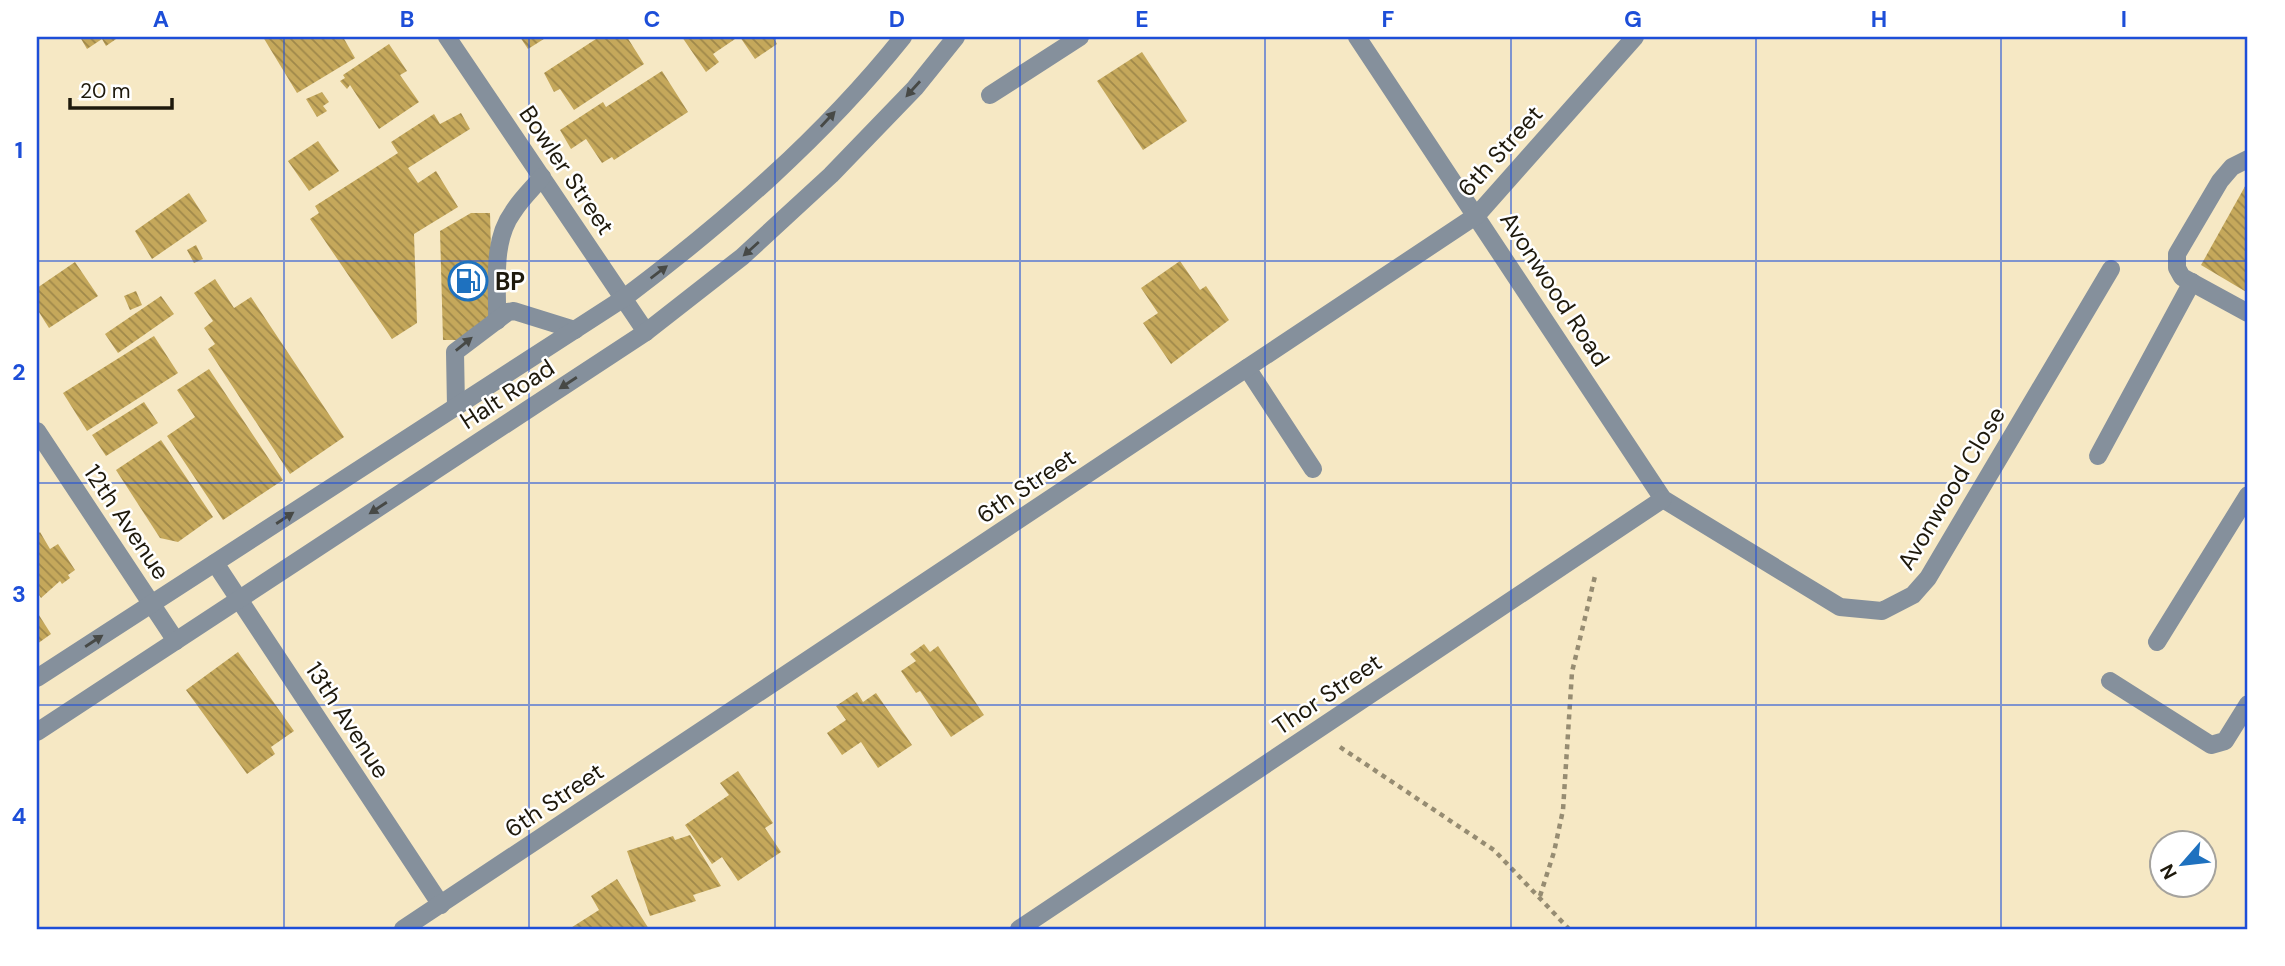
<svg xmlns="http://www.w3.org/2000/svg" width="2285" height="966" font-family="'DM Sans',sans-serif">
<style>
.building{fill:url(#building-back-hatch)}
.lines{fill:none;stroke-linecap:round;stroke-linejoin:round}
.path{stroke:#968c72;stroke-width:4.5;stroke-dasharray:5 5;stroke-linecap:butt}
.minor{stroke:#85909c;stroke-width:18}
.oneway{fill:#474946}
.grid{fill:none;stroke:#1d4ed8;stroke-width:2;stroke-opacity:0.55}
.labels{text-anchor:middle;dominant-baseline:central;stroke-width:5;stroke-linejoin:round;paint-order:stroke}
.street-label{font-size:24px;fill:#1e190c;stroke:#fff}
.poi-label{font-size:24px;font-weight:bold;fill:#1e190c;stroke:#fff;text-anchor:start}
.neatline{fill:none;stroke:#1d4ed8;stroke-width:2.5}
.grid-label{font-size:23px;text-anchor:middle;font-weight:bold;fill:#1d4ed8}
</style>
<defs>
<pattern id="building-back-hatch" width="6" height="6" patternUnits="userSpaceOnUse" patternTransform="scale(1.75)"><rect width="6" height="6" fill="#c5a85b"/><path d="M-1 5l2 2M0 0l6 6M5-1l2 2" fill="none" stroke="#9f884a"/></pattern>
</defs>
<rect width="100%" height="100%" fill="#f6e8c4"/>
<g class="building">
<path d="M 80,37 L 119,37 L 106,46 L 102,39 L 87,49 Z"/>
<path d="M 263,37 L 343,37 L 355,58 L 297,93 Z"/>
<path d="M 520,37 L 547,37 L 528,49 Z"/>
<path d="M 599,37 L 627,37 L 644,64 L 574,110 L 560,89 L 554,92 L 544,73 Z"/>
<path d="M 682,37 L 738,37 L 713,54 L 719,62 L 706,72 Z"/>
<path d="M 740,37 L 773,37 L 777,44 L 755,59 Z"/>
<path d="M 389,44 L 407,71 L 400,75 L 419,102 L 379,129 L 350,85 L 347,89 L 340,81 L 345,78 L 343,75 Z"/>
<path d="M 1142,52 L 1187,121 L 1143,150 L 1097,81 Z"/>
<path d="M 662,71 L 688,112 L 614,160 L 612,157 L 602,163 L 586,139 L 571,149 L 560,130 L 603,102 L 606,107 Z"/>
<path d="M 322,92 L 329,102 L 323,106 L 327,111 L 317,117 L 306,99 Z"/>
<path d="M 461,113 L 470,129 L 408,168 L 418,183 L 436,171 L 458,207 L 414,234 L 417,323 L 392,339 L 310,219 L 319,213 L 315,206 L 398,153 L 391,142 L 434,114 L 440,124 Z"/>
<path d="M 318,141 L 339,171 L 309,191 L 288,161 Z"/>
<path d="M 2248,181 L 2248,293 L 2201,265 Z"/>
<path d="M 189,193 L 207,221 L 152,259 L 135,231 Z"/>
<path d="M 471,213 L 490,213 L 493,322 L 463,340 L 443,340 L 440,231 Z"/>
<path d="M 196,245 L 203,259 L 194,263 L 187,250 Z"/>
<path d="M 1180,261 L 1200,290 L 1206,286 L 1229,320 L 1171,364 L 1143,323 L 1158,313 L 1141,288 Z"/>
<path d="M 75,262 L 98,296 L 49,328 L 37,309 L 37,288 Z"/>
<path d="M 215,279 L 234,308 L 251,297 L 344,437 L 290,474 L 208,349 L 215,344 L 204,328 L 213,321 L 194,293 Z"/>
<path d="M 136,291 L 142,305 L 130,310 L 124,296 Z"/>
<path d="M 161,296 L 174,314 L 118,353 L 105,334 Z"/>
<path d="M 154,336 L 178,373 L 87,431 L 63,393 Z"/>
<path d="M 209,369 L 283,480 L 223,520 L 167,436 L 195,417 L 177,390 Z"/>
<path d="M 144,402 L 158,423 L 106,456 L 92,435 Z"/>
<path d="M 161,440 L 213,517 L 178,542 L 160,538 L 116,470 Z"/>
<path d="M 40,532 L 50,549 L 58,544 L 75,570 L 68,575 L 70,578 L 62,584 L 60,581 L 41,598 L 39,595 L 37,597 L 37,535 Z"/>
<path d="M 37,612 L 51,634 L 37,644 Z"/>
<path d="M 924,644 L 930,652 L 938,646 L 984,715 L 951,737 L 920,691 L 916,693 L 901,671 L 916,661 L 910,654 Z"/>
<path d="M 238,652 L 294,731 L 271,747 L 275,754 L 247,774 L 186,690 Z"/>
<path d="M 857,692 L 863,702 L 876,693 L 912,745 L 878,768 L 861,742 L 842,755 L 827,733 L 846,720 L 836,706 Z"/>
<path d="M 738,771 L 773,823 L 765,828 L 781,852 L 738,881 L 722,857 L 712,864 L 685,825 L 729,795 L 720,783 Z"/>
<path d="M 690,835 L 721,886 L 693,895 L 696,901 L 650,916 L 627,851 L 673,836 L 675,840 Z"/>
<path d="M 617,879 L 649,929 L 569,929 L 599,910 L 591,896 Z"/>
</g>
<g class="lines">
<g class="path">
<path d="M 1340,747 L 1494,850 L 1569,929"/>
<path d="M 1540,896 L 1554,852 L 1563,810 L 1572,672 L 1595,576"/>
</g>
<g class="minor">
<path d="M 447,37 L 646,332"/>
<path d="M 1357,37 L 1663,499 L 1840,607 L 1882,611 L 1913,595 L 1928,578 L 2111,269"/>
<path d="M 990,95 L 1080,37"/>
<path d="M 2248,159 L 2232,167 L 2220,181 L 2177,254 L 2177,268 L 2182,277 L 2248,313"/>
<path d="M 497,321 C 498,286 491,242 513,212 C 521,199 532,189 542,177"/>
<path d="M 1247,368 L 1313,469"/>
<path d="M 456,407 L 455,352 L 508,312 L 514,311 L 575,330"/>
<path d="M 37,431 L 176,641"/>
<path d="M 2098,456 L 2192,282"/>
<path d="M 215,563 L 441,905"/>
<path d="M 2157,642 L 2248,495"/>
<path d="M 37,678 L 624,298 C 725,222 823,137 903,37"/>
<path d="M 2110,681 L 2211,745 L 2225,741 L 2248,704"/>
<path d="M 37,732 L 646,332 L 742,257 L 831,175 L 915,88 L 956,37"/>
<path d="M 403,929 L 1477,215 L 1635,37"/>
<path d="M 1019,929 L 1663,499"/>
</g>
</g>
<defs><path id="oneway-solid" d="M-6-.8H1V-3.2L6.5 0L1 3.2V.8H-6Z" transform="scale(1.75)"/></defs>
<g class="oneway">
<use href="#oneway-solid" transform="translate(913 89) rotate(132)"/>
<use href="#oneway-solid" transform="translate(828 119) rotate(-47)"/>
<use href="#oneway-solid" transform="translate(751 249) rotate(138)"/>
<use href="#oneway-solid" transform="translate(659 272) rotate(-37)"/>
<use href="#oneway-solid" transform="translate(464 344) rotate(-39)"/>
<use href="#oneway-solid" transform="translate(568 383) rotate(147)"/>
<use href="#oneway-solid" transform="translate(378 508) rotate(147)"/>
<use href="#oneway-solid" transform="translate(285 518) rotate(-33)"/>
<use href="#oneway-solid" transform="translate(94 641) rotate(-33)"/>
</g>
<path class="grid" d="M 284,37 L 284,929M 529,37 L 529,929M 775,37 L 775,929M 1020,37 L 1020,929M 1265,37 L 1265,929M 1511,37 L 1511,929M 1756,37 L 1756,929M 2001,37 L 2001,929M 37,261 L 2248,261M 37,483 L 2248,483M 37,705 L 2248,705"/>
<defs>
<symbol id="fuel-ring" viewBox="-11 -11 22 22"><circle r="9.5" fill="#fff" stroke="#1e71bf" stroke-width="1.5"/><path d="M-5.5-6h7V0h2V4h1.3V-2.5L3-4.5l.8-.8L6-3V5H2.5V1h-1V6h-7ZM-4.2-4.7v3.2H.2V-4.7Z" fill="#1e71bf"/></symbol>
</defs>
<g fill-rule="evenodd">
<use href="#fuel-ring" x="446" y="259" width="44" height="44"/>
</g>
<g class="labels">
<g class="street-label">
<text transform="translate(1500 151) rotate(-48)">6th Street</text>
<text transform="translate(567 170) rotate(56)">Bowler Street</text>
<text transform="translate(1555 289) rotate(57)">Avonwood Road</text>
<text transform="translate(507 394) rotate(-33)">Halt Road</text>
<text transform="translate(1026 486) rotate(-34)">6th Street</text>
<text transform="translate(1951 488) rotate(-59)">Avonwood Close</text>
<text transform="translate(127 522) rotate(56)">12th Avenue</text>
<text transform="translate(1327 694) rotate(-34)">Thor Street</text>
<text transform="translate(348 720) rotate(57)">13th Avenue</text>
<text transform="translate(554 800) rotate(-34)">6th Street</text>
</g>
<g class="poi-label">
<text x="495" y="281">BP</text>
</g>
</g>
<rect width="2285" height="966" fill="none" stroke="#ffffff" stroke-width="77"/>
<g transform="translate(2183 864) rotate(242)"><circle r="33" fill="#ffffff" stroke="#a5a39e" stroke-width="2"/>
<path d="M0-5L12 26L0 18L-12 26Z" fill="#1e71bf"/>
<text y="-10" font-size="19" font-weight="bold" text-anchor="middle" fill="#1e190c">N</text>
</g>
<path d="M70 98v10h102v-10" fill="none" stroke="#1e190c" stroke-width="3.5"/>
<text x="80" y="98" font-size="21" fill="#1e190c" stroke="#ffffff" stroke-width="5" paint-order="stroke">20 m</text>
<rect x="38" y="38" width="2208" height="890" class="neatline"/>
<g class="grid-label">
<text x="161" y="27">A</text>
<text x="407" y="27">B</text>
<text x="652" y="27">C</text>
<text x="897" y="27">D</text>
<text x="1142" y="27">E</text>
<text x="1388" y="27">F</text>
<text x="1633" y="27">G</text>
<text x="1879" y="27">H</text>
<text x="2124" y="27">I</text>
<text x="19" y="158">1</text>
<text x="19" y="380">2</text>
<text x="19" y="602">3</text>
<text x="19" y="824">4</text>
</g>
</svg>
